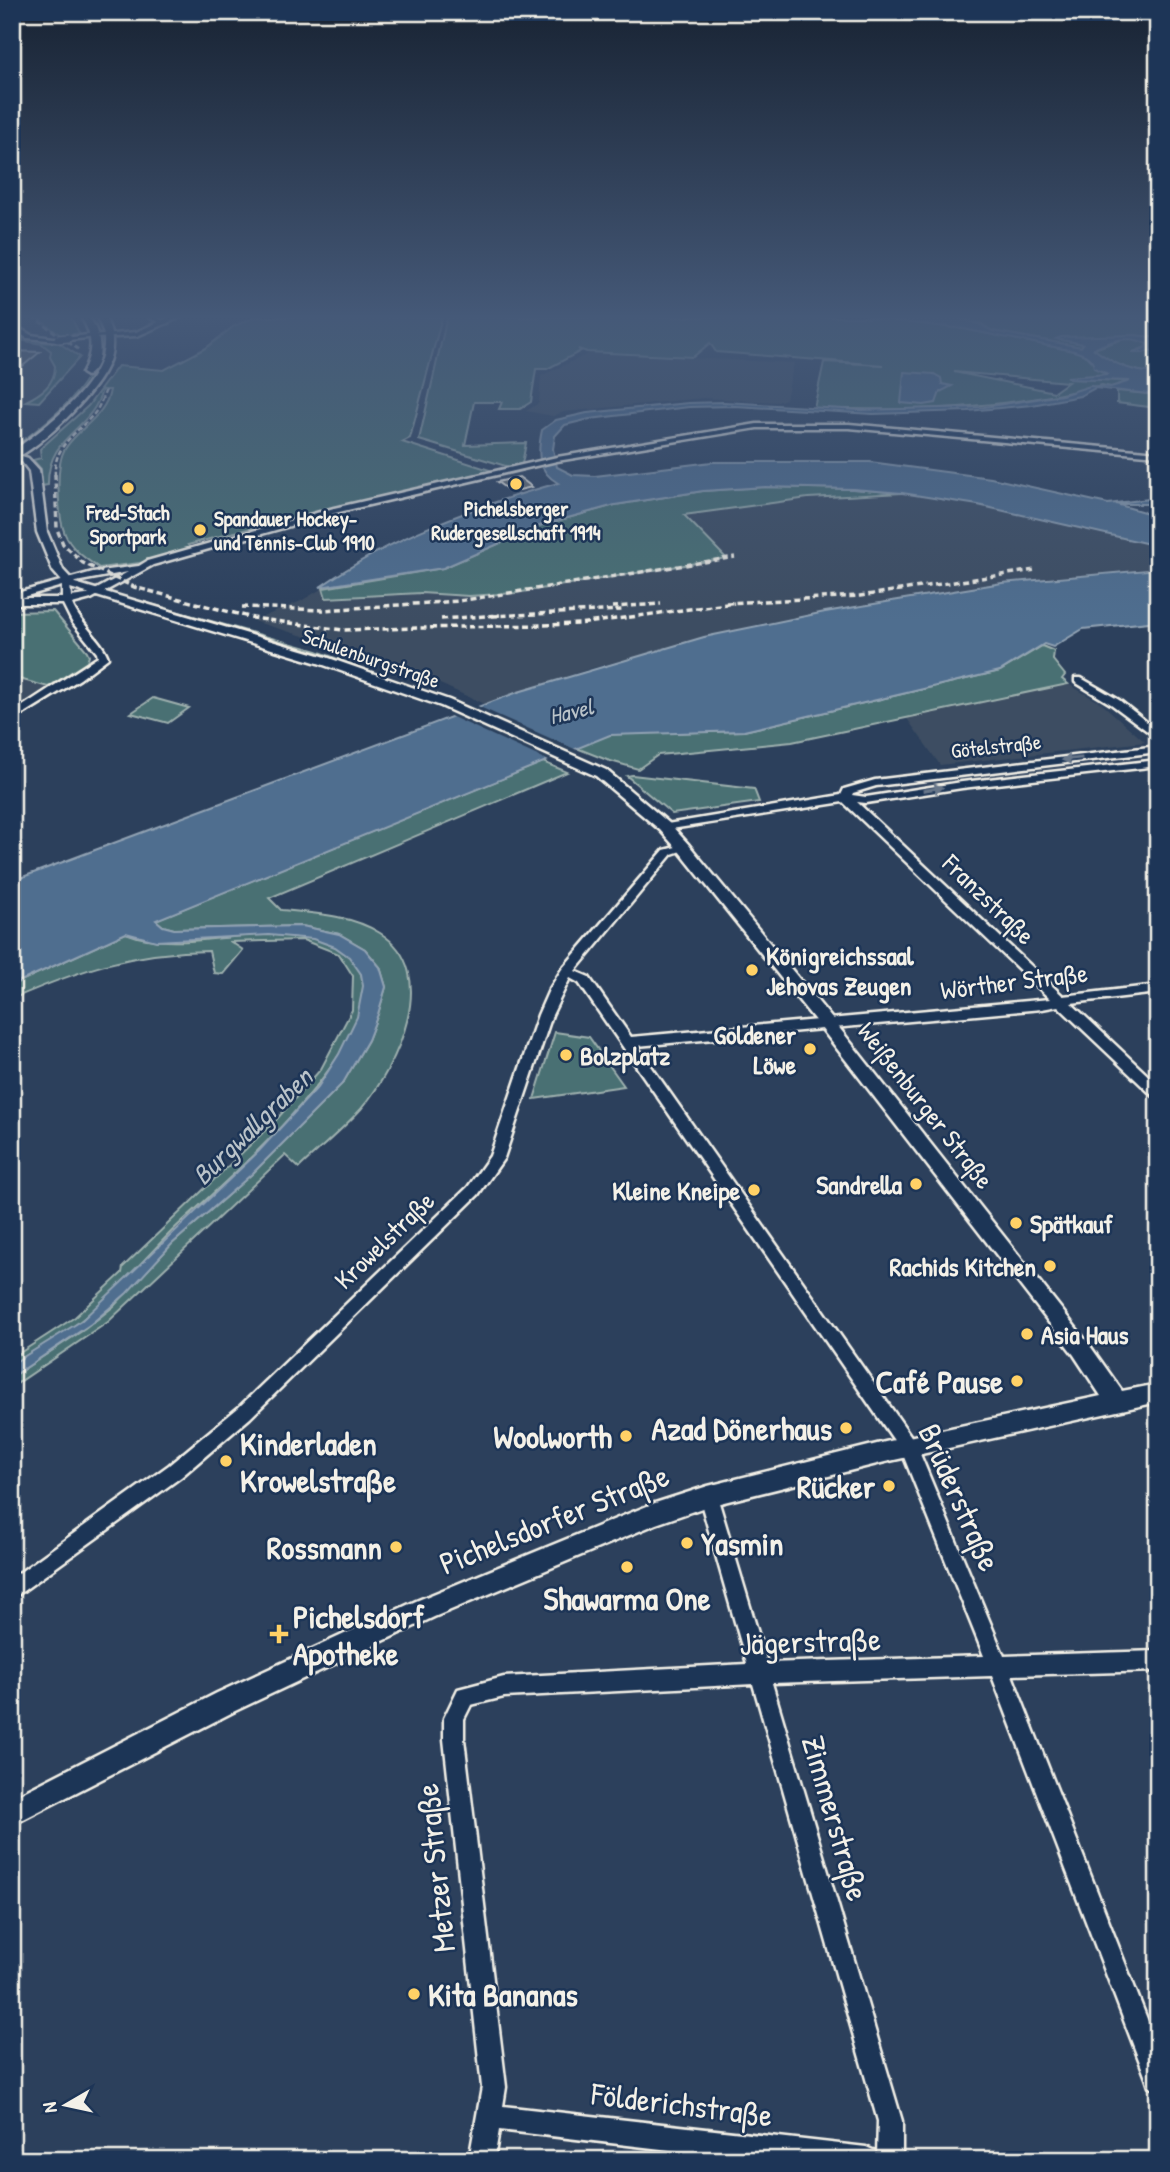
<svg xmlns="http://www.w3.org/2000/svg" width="1170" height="2172" font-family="'Patrick Hand',sans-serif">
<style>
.built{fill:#3d4d62}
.green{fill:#486f73;stroke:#9eb0ae;stroke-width:2;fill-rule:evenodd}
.water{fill:#4f6e8f;stroke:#91a2b3;stroke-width:2}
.pier{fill:#2c405c}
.building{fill:#666c71;stroke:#f4f1e8;stroke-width:2}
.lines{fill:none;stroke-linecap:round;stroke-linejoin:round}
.minor-casing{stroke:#f4f1e8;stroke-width:5}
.tertiary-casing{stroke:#f4f1e8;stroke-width:5}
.secondary-casing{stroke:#f4f1e8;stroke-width:5}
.minor{fill:#1d3557;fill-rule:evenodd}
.tertiary{fill:#1d3557;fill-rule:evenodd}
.secondary{fill:#1d3557;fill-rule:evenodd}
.rail-far1{stroke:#f4f1e8;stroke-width:2.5;stroke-dasharray:5 2.5;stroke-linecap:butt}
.rail{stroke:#f4f1e8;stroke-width:3.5;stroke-dasharray:6 3.5;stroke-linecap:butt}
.minor-bridge-casing{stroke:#f4f1e8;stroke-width:10;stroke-linecap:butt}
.minor-bridge{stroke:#1d3557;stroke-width:7}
.oneway{fill:#68778a}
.poi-dot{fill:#ffd166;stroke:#1d3557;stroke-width:2.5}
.labels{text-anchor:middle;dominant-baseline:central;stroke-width:5;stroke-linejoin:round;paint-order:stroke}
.far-poi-label{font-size:21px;font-weight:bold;fill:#f4f1e8;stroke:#1d3557}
.far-street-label{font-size:21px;fill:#f4f1e8;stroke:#1d3557}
.far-water-label{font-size:23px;font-style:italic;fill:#bac3c9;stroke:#1d3557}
.street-label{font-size:26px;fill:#f4f1e8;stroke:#1d3557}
.poi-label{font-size:26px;font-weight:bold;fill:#f4f1e8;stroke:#1d3557;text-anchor:start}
.water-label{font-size:28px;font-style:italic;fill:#bac3c9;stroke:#1d3557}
.near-poi-label{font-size:32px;font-weight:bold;fill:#f4f1e8;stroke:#1d3557;text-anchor:end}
.near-street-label{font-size:32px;fill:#f4f1e8;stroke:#1d3557}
</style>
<rect width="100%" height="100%" fill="#2c405c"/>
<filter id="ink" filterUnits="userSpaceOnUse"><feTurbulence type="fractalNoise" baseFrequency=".0143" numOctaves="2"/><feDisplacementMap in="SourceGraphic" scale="14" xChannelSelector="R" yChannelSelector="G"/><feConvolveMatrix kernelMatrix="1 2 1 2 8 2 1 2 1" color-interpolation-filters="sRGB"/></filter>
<g filter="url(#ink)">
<g class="built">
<path d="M 12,337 L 31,342 L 59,343 L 80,357 L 39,402 L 12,400 Z"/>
<path d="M 590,353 L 794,363 L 786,399 L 777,402 L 703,398 L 564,412 L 553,416 L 526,411 L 539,403 L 541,376 Z"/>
<path d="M 902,493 L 978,505 L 1158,546 L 1158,569 L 1002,583 L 760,624 L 589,669 L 484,704 L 394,663 L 253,621 L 301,601 L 323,588 L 326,598 L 421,593 L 469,596 L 516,593 L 725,558 L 683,515 L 809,498 Z"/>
<path d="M 12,677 L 48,687 L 12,709 Z"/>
<path d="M 1068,684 L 1101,703 L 1145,742 L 940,765 L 906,717 Z"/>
</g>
<g class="green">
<path d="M 36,317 L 71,317 L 79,333 L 62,336 Z"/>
<path d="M 255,317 L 442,317 L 410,438 L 402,442 L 493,471 L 231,533 L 188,545 L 192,549 L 140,563 L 99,568 C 86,559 71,549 65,534 C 58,518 55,464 65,449 C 78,428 106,416 110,390 L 102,390 C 92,431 47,434 48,485 L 42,486 L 41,469 L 33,460 L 41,458 L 40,449 L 88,406 L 118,366 L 164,370 L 206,348 L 234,326 Z"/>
<path d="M 447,317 L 864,317 L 964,329 L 1074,351 L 1084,354 L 1108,374 L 1069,379 L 1131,381 L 1111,387 L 1102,385 C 1007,409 911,412 814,408 L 824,362 L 883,365 L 716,352 L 710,343 L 693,357 L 587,352 L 578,349 L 581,351 L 547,369 L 536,369 L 531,402 L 520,409 L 499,409 L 502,402 L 474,402 L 465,445 L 526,443 L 522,464 L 509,467 L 419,440 ZM 954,372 L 1068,382 L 1054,392 Z"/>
<path d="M 953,317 L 1158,317 L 1158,338 L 1134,335 L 1057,339 L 1084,344 L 1081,347 L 992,331 L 982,324 Z"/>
<path d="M 12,337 L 31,342 L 59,343 L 80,357 L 39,402 L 26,401 C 40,394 55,385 55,366 L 50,357 L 51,351 L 42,344 L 13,339 Z"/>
<path d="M 1123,339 L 1137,339 L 1147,344 L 1146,347 L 1133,352 L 1142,353 L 1158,349 L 1158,373 C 1131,372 1115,365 1094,349 Z"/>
<path d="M 100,341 L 104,341 C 101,391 49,424 12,452 L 12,449 C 47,422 95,389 100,341 Z"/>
<path d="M 1117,391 L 1158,395 L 1158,408 L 1117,403 Z"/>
<path d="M 765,487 L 853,489 L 902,493 L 808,498 L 684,515 L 726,558 L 516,593 L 469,596 L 421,593 L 326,598 L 323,588 L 443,568 L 542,525 L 615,505 L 703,491 Z"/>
<path d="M 144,602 L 317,651 L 426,693 L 139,604 Z"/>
<path d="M 53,611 L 87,651 L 89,656 L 87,662 L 48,687 L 12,677 L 12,612 Z"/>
<path d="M 1042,646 L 1054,651 L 1053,660 L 1065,675 L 1062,679 L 1068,684 L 792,742 L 658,755 L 638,769 L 607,760 L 579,749 L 581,745 L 610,734 L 744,731 L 1000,671 Z"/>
<path d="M 153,698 L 189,708 L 168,723 L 131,713 Z"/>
<path d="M 543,762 L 567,772 L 269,898 L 281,910 C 313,913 352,915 380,933 C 443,972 396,1068 361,1109 C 342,1130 319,1149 299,1168 L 285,1155 L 108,1322 L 12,1387 L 12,1377 L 85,1329 L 114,1306 L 172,1244 L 253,1173 L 343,1083 L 368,1040 L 378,1014 L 386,987 L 380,967 L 365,949 L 339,934 L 302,926 L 174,929 L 163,926 L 155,920 Z"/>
<path d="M 632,775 L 754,789 L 759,802 L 672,814 L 627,776 Z"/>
<path d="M 126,933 C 191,960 284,909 344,952 C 428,1013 216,1189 174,1229 C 143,1260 114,1295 79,1322 C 59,1338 35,1350 12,1364 L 12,1358 L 75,1317 L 122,1273 L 123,1267 L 276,1120 L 321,1069 L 352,1010 L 353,976 L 339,954 L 303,940 L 231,942 L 243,950 L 223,974 L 214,973 L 209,951 C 134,952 81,969 12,999 L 12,985 Z"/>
<path d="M 555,1032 L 589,1037 L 624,1086 L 534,1099 Z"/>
</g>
<g class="water">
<path d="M 864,317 C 905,317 956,308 992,331 L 1081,347 L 1083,344 L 1056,339 L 1061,337 L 1134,335 L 1158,338 L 1158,349 L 1142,353 L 1132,353 L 1145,348 L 1147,344 C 1130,335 1111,340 1094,349 C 1115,365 1131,372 1158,373 L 1158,395 L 1095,388 L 1080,396 L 1032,405 L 968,411 L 873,414 L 735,406 L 689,407 L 590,419 L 565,425 L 555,436 L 553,449 L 557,467 L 573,475 L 595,476 L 712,462 L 870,462 L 991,478 L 1108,504 L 1158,498 L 1158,504 L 1116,504 L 1158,516 L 1158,546 L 978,505 L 902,493 L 853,489 L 765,487 L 703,491 L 615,505 L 542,525 L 443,568 L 320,587 C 393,536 473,507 558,483 C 537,471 537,453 542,430 L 556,420 L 587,413 L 688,403 L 724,402 L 859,410 L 984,407 L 1062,395 L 1090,386 L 1111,387 L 1130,381 L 1069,379 L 1068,377 L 1108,374 L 1094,368 C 1093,357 1083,354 1074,351 L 964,329 Z"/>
<path d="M 904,372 L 934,374 L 941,378 L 942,384 L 952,386 L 940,392 L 936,403 L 924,405 L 901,403 Z"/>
<path d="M 1158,569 L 1158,621 L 1083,629 L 1053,647 L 1044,644 L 1000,671 L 744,731 L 610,735 L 156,920 L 163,926 L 174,929 L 302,926 L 339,934 L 365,949 L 380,967 L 386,987 L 378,1014 L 368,1040 L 343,1083 L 253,1173 L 172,1244 L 127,1293 L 91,1324 L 12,1377 L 12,1364 L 81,1321 L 259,1151 L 318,1087 L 339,1054 L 357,1017 L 363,986 L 361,974 L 349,957 L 335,947 L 313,939 L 269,935 L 156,941 L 126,933 L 12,985 L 12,881 L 518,692 L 704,637 L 825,612 L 1002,583 Z"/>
</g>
<path class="pier" d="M 473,704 L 577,750 L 551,762 L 446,714 Z"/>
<g class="building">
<path d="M 12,351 L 40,352 L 12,375 Z"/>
<path d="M 519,477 L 532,487 L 511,492 L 497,482 Z"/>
</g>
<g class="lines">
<defs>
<g id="minor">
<path d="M 148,317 L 156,317 L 168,323 L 163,324 Z"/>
<path d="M 12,324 L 31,335 L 61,339 L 58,341 L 27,338 L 12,329 Z"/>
<path d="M 95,334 L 97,337 L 68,340 L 65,338 Z"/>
<path d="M 757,424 L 849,424 L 1158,452 L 1158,456 L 849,428 L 757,428 L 557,461 L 339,512 L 153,565 L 91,599 L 72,604 C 80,624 105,644 108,658 L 80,679 L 12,721 L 12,713 L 98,657 L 97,653 L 72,622 L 63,604 L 12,604 L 12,597 L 17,593 L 93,572 L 139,566 L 147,561 L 334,508 L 557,457 ZM 128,572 L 86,595 L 71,597 L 70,583 ZM 62,586 L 62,598 L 22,598 L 23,597 Z"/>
<path d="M 1075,678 L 1081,678 L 1119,700 L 1158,731 L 1158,739 L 1111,704 L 1075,682 Z"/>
<path d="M 1158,746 L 1158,752 L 876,786 L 853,793 L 852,795 L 866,797 L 962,782 L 1158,760 L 1158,766 L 962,788 L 866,803 L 857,802 L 1063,996 L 1158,985 L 1158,993 L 1071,1003 L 1158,1085 L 1158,1098 L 1153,1096 L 1058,1006 L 1042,1009 L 637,1046 L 915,1442 L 1004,1656 L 1158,1651 L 1158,1671 L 1012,1675 L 1158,2047 L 1158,2090 L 1149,2087 L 1146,2078 L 992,1676 L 772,1683 L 902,2121 L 902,2160 L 755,2160 L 499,2130 L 494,2160 L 469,2160 L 482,2087 L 444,1739 L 444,1718 L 458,1689 L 504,1677 L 747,1664 L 699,1496 L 702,1490 L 708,1488 L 714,1490 L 717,1496 L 767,1663 L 984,1656 L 902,1452 L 579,983 L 570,978 L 552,1015 L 504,1158 L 478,1195 L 250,1418 L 181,1477 L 12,1599 L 12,1578 L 169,1465 L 238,1408 L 468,1187 L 490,1156 L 538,1015 L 549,990 L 562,969 L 664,850 L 684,845 L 690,848 L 672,854 L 575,971 L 589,977 L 631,1037 L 1050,999 L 843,802 L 665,830 L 659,827 L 661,825 L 841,795 L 844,789 L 875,780 ZM 753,1684 L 878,2121 L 877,2155 L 875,2151 L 866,2147 L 503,2106 L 506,2087 L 464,1739 L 464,1719 L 471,1705 L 504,1697 Z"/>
</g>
<g id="tertiary">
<path d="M 170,317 L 181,317 L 137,336 L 95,338 L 91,336 L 136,332 Z"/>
<path d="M 12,453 L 28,458 L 39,470 L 47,532 L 63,570 L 75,583 L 326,657 L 449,700 L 606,770 L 670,824 L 689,845 L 833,1020 L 1088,1343 L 1122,1391 L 1158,1384 L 1158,1402 L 885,1462 L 708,1506 L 656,1524 L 434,1617 L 235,1711 L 12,1825 L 12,1798 L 217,1693 L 416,1601 L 652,1504 L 708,1486 L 885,1442 L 1101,1396 L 1074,1355 L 821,1028 L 679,851 L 660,830 L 596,776 L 441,706 L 318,663 L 67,587 L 53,571 L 37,532 L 29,471 L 22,462 L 12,459 Z"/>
</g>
<g id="secondary">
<path d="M 81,317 L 89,317 C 101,333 106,364 87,376 L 82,373 C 93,353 94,336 81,317 Z"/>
<path d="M 97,317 L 105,317 C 111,330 114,340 111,354 C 105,386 41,448 12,460 L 12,452 C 44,428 108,383 104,337 C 104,331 99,323 97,317 Z"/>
</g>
</defs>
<use href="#minor" class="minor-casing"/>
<use href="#tertiary" class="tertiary-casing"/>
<use href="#secondary" class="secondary-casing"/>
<use href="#minor" class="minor"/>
<use href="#tertiary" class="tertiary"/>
<use href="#secondary" class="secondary"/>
<g class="rail-far1">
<path d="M 33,317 L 60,336"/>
<path d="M 68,342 L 79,350"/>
<path d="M 55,476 C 53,446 75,435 93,415 C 99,409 102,398 106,390"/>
</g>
<g class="rail">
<path d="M 55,474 L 57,529 L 63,544 L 83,563 L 134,587 L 253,618 L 343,630 L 579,624 L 734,603"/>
<path d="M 726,603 L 860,596 L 1035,570"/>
<path d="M 242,607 L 323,610 L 459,601 L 735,557"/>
<path d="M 612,607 L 661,604"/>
<path d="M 492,616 L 622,610"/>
<path d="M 441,619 L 500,615"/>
</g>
<defs>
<path id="minor-bridge" d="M 58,339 L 68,338"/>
</defs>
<use href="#minor-bridge" class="minor-bridge-casing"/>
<use href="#minor-bridge" class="minor-bridge"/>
</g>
<defs><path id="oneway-solid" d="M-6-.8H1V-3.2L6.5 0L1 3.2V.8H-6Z" transform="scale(1.75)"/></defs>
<g class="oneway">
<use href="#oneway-solid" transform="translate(1072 759) rotate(174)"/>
<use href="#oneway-solid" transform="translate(933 789) rotate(-9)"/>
</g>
</g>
<linearGradient id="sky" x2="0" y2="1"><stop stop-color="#182333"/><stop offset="0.51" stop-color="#455978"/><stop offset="1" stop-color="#455978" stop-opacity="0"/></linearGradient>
<rect width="1170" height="621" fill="url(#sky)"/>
<g class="poi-dot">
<circle cx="516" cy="484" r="7"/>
<circle cx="128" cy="488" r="7"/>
<circle cx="200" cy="530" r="7"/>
<circle cx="752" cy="970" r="7"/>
<circle cx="810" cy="1049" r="7"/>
<circle cx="566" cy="1055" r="7"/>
<circle cx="916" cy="1184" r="7"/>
<circle cx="754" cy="1190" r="7"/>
<circle cx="1016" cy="1223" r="7"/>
<circle cx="1050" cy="1266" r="7"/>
<circle cx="1027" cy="1334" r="7"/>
<circle cx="1017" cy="1381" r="7"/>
<circle cx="846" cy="1428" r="7"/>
<circle cx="626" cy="1436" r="7"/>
<circle cx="226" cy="1461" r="7"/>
<circle cx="889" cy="1486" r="7"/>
<circle cx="687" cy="1543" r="7"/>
<circle cx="396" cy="1547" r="7"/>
<circle cx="627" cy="1567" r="7"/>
<path d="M275.5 1623.5h7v7h7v7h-7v7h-7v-7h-7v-7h7z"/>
<circle cx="414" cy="1994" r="7"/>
</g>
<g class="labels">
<g class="far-poi-label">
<text x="516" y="508">Pichelsberger<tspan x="516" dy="24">Rudergesellschaft 1914</tspan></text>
<text x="128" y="512">Fred-Stach<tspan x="128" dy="24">Sportpark</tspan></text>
<text x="214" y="518" text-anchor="start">Spandauer Hockey-<tspan x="214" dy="24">und Tennis-Club 1910</tspan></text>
</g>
<g class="far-street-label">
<text transform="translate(371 658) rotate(19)">Schulenburgstraße</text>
<text transform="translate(996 746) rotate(-6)">Götelstraße</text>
</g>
<g class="far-water-label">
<text transform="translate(571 711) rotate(-14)">Havel</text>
</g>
<g class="street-label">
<text transform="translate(989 899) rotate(44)">Franzstraße</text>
<text transform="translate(1014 981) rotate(-7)">Wörther Straße</text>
<text transform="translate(926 1105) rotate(52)">Weißenburger Straße</text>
<text transform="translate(384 1240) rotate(-44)">Krowelstraße</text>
</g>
<g class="poi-label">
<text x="766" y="955">Königreichssaal<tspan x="766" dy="30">Jehovas Zeugen</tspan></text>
<text x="796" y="1034" text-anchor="end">Goldener<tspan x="796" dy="30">Löwe</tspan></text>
<text x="580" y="1055">Bolzplatz</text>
<text x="902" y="1184" text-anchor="end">Sandrella</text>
<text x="740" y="1190" text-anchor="end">Kleine Kneipe</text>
<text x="1030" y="1223">Spätkauf</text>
<text x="1036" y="1266" text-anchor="end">Rachids Kitchen</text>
<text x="1041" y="1334">Asia Haus</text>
</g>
<g class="water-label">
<text transform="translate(252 1126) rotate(-44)">Burgwallgraben</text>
</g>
<g class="near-poi-label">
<text x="1003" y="1381">Café Pause</text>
<text x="832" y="1428">Azad Dönerhaus</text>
<text x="612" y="1436">Woolworth</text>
<text x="240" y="1443" text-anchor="start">Kinderladen<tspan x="240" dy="37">Krowelstraße</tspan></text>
<text x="875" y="1486">Rücker</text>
<text x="701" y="1543" text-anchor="start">Yasmin</text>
<text x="382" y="1547">Rossmann</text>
<text x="627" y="1598" text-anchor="middle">Shawarma One</text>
<text x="293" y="1616" text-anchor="start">Pichelsdorf<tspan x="293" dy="37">Apotheke</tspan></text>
<text x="428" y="1994" text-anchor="start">Kita Bananas</text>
</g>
<g class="near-street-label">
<text transform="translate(960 1497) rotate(66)">Brüderstraße</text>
<text transform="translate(554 1519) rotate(-22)">Pichelsdorfer Straße</text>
<text transform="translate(810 1641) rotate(-2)">Jägerstraße</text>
<text transform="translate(836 1818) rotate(74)">Zimmerstraße</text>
<text transform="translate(435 1868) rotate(-96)">Metzer Straße</text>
<text transform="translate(682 2104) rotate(7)">Földerichstraße</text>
</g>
</g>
<rect width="1170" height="2172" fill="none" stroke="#1d3557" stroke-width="42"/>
<rect x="21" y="21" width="1128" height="2130" fill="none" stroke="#f4f1e8" stroke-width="2.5" filter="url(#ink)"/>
<g transform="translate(66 2105) rotate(261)" stroke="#1d3557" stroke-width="5" paint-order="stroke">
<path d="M0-5L12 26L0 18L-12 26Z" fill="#f4f1e8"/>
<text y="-10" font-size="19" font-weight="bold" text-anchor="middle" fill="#f4f1e8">N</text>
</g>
</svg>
